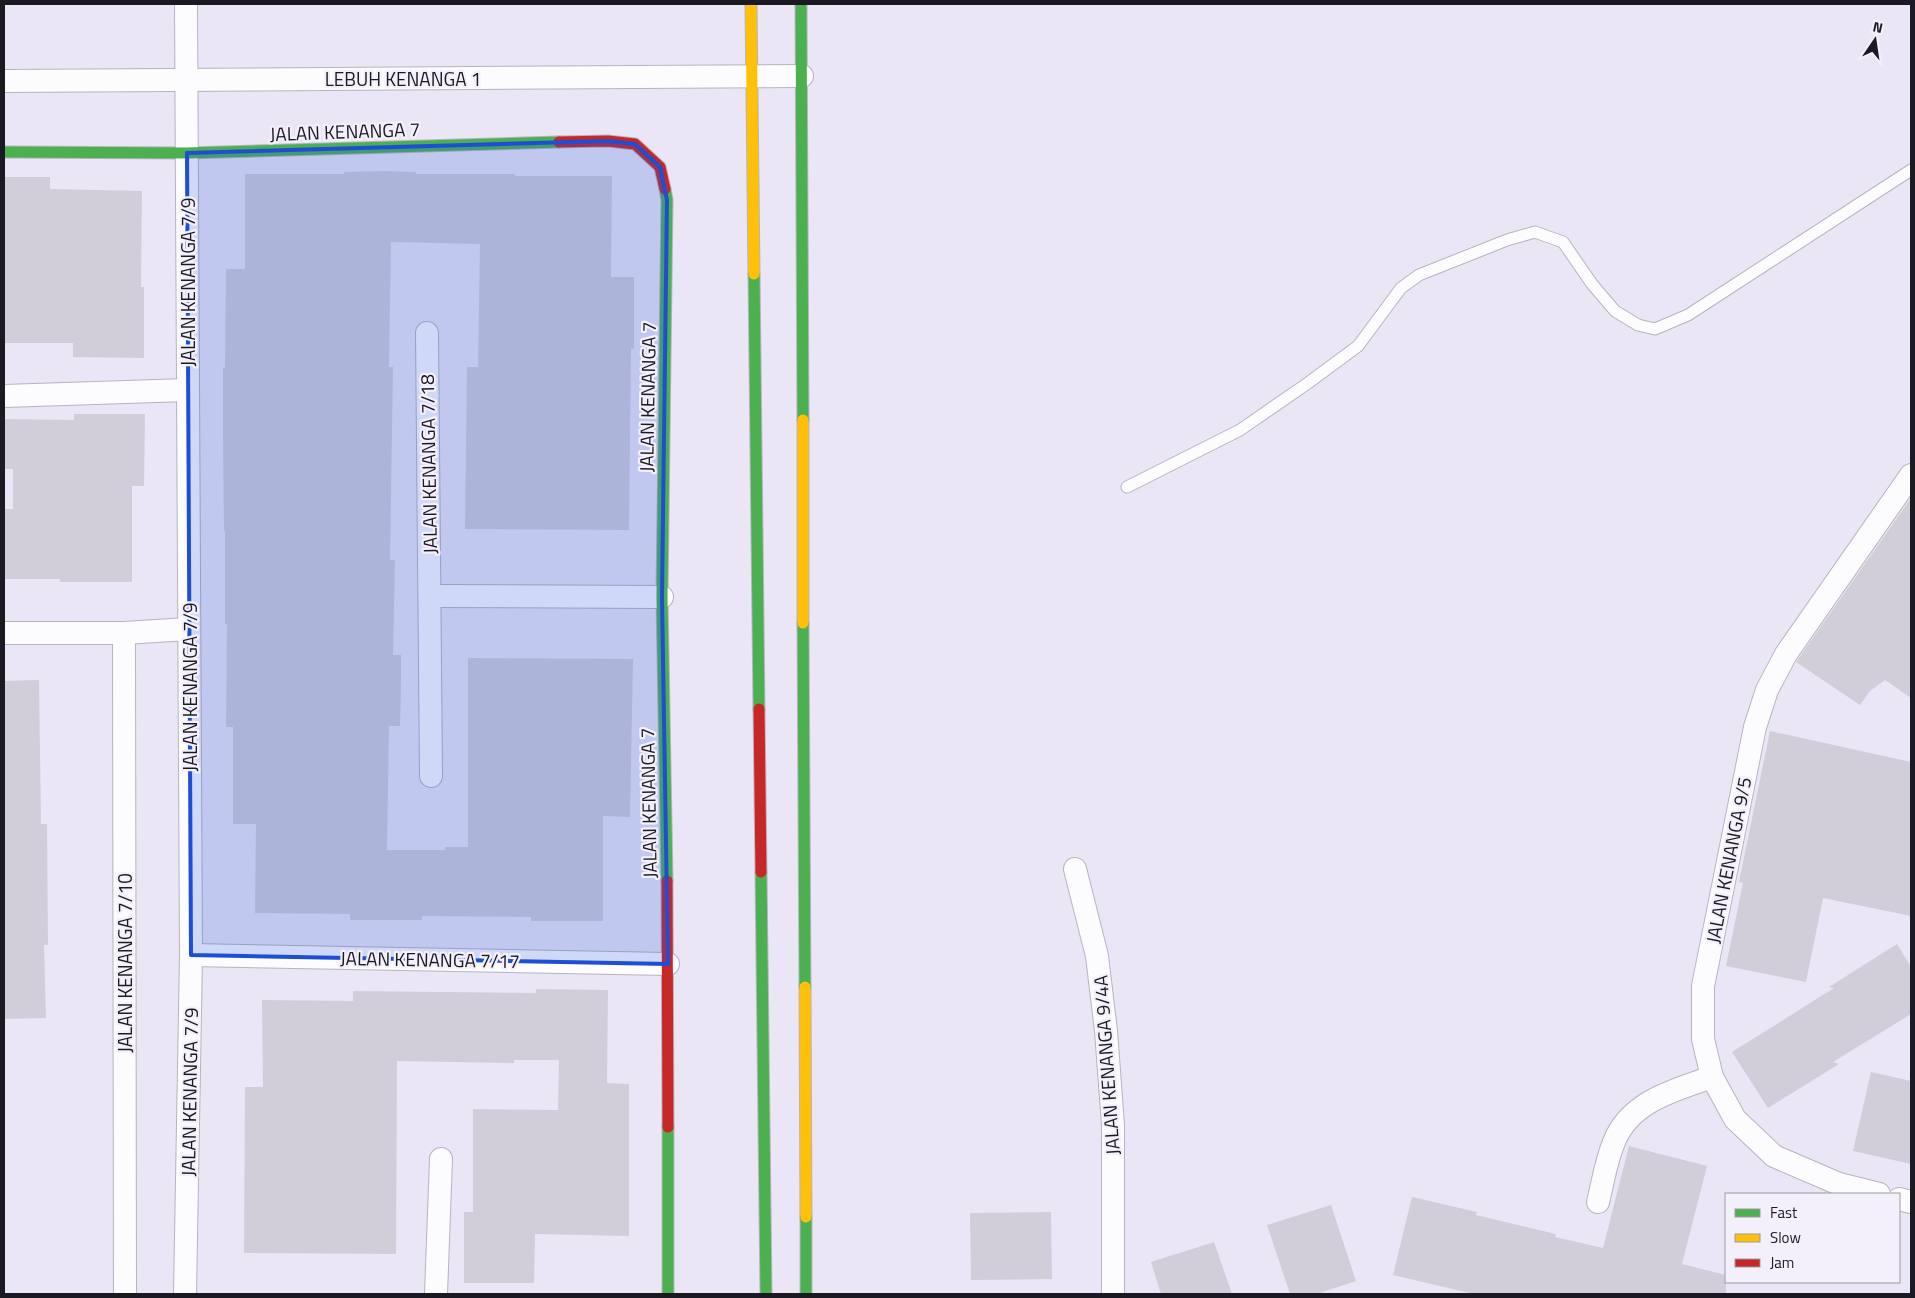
<svg xmlns="http://www.w3.org/2000/svg" width="1915" height="1298" font-family="'Titillium Web',sans-serif">
<style>
.building{fill:#d1ceda}
.lines{fill:none;stroke-linecap:round;stroke-linejoin:round}
.lane-casing{stroke:#b7b4c0;stroke-width:13}
.street-casing{stroke:#b7b4c0;stroke-width:24}
.fast-casing{stroke:#b7b4c0;stroke-width:13}
.slow-casing{stroke:#b7b4c0;stroke-width:13}
.jam-casing{stroke:#b7b4c0;stroke-width:13}
.lane{stroke:#fcfbfe;stroke-width:11}
.street{stroke:#fcfbfe;stroke-width:22}
.fast{stroke:#4caf50;stroke-width:11}
.slow{stroke:#ffc107;stroke-width:11}
.jam{stroke:#c62828;stroke-width:11}
.marked{fill:#1d4ed8;fill-opacity:0.2;stroke:#1d4ed8;stroke-width:4;stroke-linejoin:round}
.labels{text-anchor:middle;dominant-baseline:central;stroke-width:4.5;stroke-linejoin:round;paint-order:stroke}
.street-label{font-size:19px;fill:#1b1922;stroke:#f3f0fb}
</style>
<rect width="100%" height="100%" fill="#eae6f5"/>
<g class="building">
<path d="M 382,171 L 416,172 L 416,174 L 515,174 L 515,176 L 612,176 L 611,277 L 634,277 L 634,349 L 631,348 L 629,530 L 465,529 L 467,367 L 478,367 L 480,244 L 391,242 L 389,367 L 393,367 L 390,560 L 395,560 L 393,655 L 401,655 L 401,682 L 400,726 L 389,726 L 387,850 L 445,850 L 445,847 L 468,847 L 468,658 L 633,659 L 630,817 L 603,816 L 603,921 L 531,921 L 531,917 L 422,916 L 422,920 L 350,920 L 350,914 L 255,913 L 256,824 L 233,824 L 233,727 L 226,727 L 227,624 L 225,624 L 225,531 L 224,531 L 223,439 L 223,368 L 225,368 L 226,269 L 245,269 L 245,174 L 344,174 L 344,172 Z"/>
<path d="M 4,177 L 50,177 L 50,189 L 142,191 L 141,287 L 144,287 L 144,358 L 73,357 L 73,343 L 4,343 Z"/>
<path d="M 74,414 L 145,414 L 144,486 L 132,486 L 132,582 L 60,582 L 60,579 L 4,579 L 4,509 L 13,509 L 13,469 L 4,469 L 4,419 L 74,420 Z"/>
<path d="M 1911,498 L 1911,698 L 1885,680 L 1870,691 L 1860,705 L 1796,662 Z"/>
<path d="M 39,680 L 41,824 L 47,824 L 48,945 L 44,945 L 46,1018 L 4,1019 L 4,681 Z"/>
<path d="M 1770,731 L 1911,762 L 1911,916 L 1823,898 L 1806,982 L 1726,966 L 1743,883 L 1739,882 Z"/>
<path d="M 1897,944 L 1911,967 L 1911,1014 L 1833,1062 L 1839,1064 L 1768,1108 L 1732,1052 L 1834,988 L 1829,987 Z"/>
<path d="M 536,989 L 608,990 L 607,1083 L 629,1084 L 629,1236 L 535,1234 L 534,1283 L 464,1283 L 464,1212 L 473,1212 L 473,1109 L 558,1110 L 559,1060 L 514,1060 L 514,1063 L 397,1061 L 396,1254 L 244,1253 L 245,1087 L 263,1087 L 262,1000 L 353,1001 L 353,991 L 536,993 Z"/>
<path d="M 1871,1072 L 1911,1081 L 1911,1164 L 1853,1151 Z"/>
<path d="M 1629,1146 L 1707,1166 L 1682,1264 L 1726,1275 L 1726,1294 L 1474,1294 L 1393,1275 L 1412,1197 L 1477,1212 L 1476,1215 L 1556,1234 L 1555,1237 L 1603,1248 Z"/>
<path d="M 1331,1205 L 1356,1281 L 1316,1294 L 1290,1294 L 1267,1225 Z"/>
<path d="M 1051,1212 L 1052,1279 L 971,1280 L 970,1213 Z"/>
<path d="M 1214,1242 L 1232,1294 L 1161,1294 L 1151,1262 Z"/>
</g>
<g class="lines">
<defs>
<path id="lane" d="M 1127,487 L 1240,430 L 1308,383 L 1358,346 L 1401,288 L 1419,275 L 1507,240 L 1535,232 L 1563,242 L 1592,284 L 1615,311 L 1638,325 L 1655,329 L 1688,315 L 1911,170"/>
<g id="street">
<path d="M 4,81 L 802,76"/>
<path d="M 427,333 L 431,776"/>
<path d="M 4,396 L 187,390"/>
<path d="M 430,596 L 662,597"/>
<path d="M 4,633 L 124,633 L 188,629"/>
<path d="M 124,633 L 125,1294"/>
<path d="M 1075,869 L 1097,956 L 1106,1031 L 1113,1125 L 1113,1294"/>
<path d="M 191,955 L 668,964"/>
<path d="M 1879,1194 L 1839,1184 L 1774,1156 L 1735,1119 L 1712,1077 L 1703,1039 L 1703,986 L 1755,727 L 1767,690 L 1786,654 L 1911,475"/>
<path d="M 1899,1199 L 1911,1202"/>
<path d="M 1598,1202 C 1603,1182 1606,1161 1614,1142 C 1630,1101 1675,1090 1712,1077"/>
<path d="M 185,1294 L 191,955 L 186,4"/>
<path d="M 436,1294 L 441,1159"/>
</g>
<g id="fast">
<path d="M 801,4 L 803,420"/>
<path d="M 4,152 L 187,153 L 559,142"/>
<path d="M 665,189 L 667,200 L 662,597 L 667,881"/>
<path d="M 754,274 L 759,709"/>
<path d="M 803,623 L 805,987"/>
<path d="M 761,872 L 766,1294"/>
<path d="M 668,1127 L 668,1294"/>
<path d="M 806,1217 L 806,1294"/>
</g>
<g id="slow">
<path d="M 751,4 L 754,274"/>
<path d="M 803,420 L 803,623"/>
<path d="M 805,987 L 806,1217"/>
</g>
<g id="jam">
<path d="M 559,142 L 608,141 L 635,144 L 660,167 L 665,189"/>
<path d="M 759,709 L 761,872"/>
<path d="M 667,881 L 668,1127"/>
</g>
</defs>
<use href="#lane" class="lane-casing"/>
<use href="#street" class="street-casing"/>
<use href="#fast" class="fast-casing"/>
<use href="#slow" class="slow-casing"/>
<use href="#jam" class="jam-casing"/>
<use href="#lane" class="lane"/>
<use href="#street" class="street"/>
<use href="#fast" class="fast"/>
<use href="#slow" class="slow"/>
<use href="#jam" class="jam"/>
</g>
<path class="marked" d="M 608,141 L 635,144 L 660,167 L 667,200 L 662,597 L 668,964 L 191,955 L 187,153 Z"/>
<g class="labels">
<g class="street-label">
<text x="403" y="78">LEBUH KENANGA 1</text>
<text transform="translate(345 131) rotate(-2)">JALAN KENANGA 7</text>
<text transform="translate(187 282) rotate(-90)">JALAN KENANGA 7/9</text>
<text transform="translate(647 397) rotate(-89)">JALAN KENANGA 7</text>
<text transform="translate(428 464) rotate(-91)">JALAN KENANGA 7/18</text>
<text transform="translate(189 687) rotate(-90)">JALAN KENANGA 7/9</text>
<text transform="translate(648 803) rotate(-91)">JALAN KENANGA 7</text>
<text transform="translate(1728 860) rotate(-79)">JALAN KENANGA 9/5</text>
<text transform="translate(430 959) rotate(1)">JALAN KENANGA 7/17</text>
<text transform="translate(124 963) rotate(-90)">JALAN KENANGA 7/10</text>
<text transform="translate(1106 1065) rotate(-94)">JALAN KENANGA 9/4A</text>
<text transform="translate(189 1092) rotate(-89)">JALAN KENANGA 7/9</text>
</g>
</g>
<rect width="1915" height="1298" fill="none" stroke="#1b1922" stroke-width="10"/>
<rect x="1725" y="1193" width="175" height="90" fill="#f3f0fb" stroke="#9d9aa4"/>
<rect x="1735" y="1209" width="25" height="8" fill="#4caf50" stroke="#9d9aa4"/>
<text x="1770" y="1218" font-size="15" fill="#1b1922">Fast</text>
<rect x="1735" y="1234" width="25" height="8" fill="#ffc107" stroke="#9d9aa4"/>
<text x="1770" y="1243" font-size="15" fill="#1b1922">Slow</text>
<rect x="1735" y="1259" width="25" height="8" fill="#c62828" stroke="#9d9aa4"/>
<text x="1770" y="1268" font-size="15" fill="#1b1922">Jam</text>
<g transform="translate(1875 40) rotate(13)" stroke="#f3f0fb" stroke-width="4" paint-order="stroke">
<path d="M0-4L9 19L0 12L-9 19Z" fill="#1b1922"/>
<text y="-8" font-size="14" font-weight="bold" text-anchor="middle" fill="#1b1922">N</text>
</g>
</svg>
